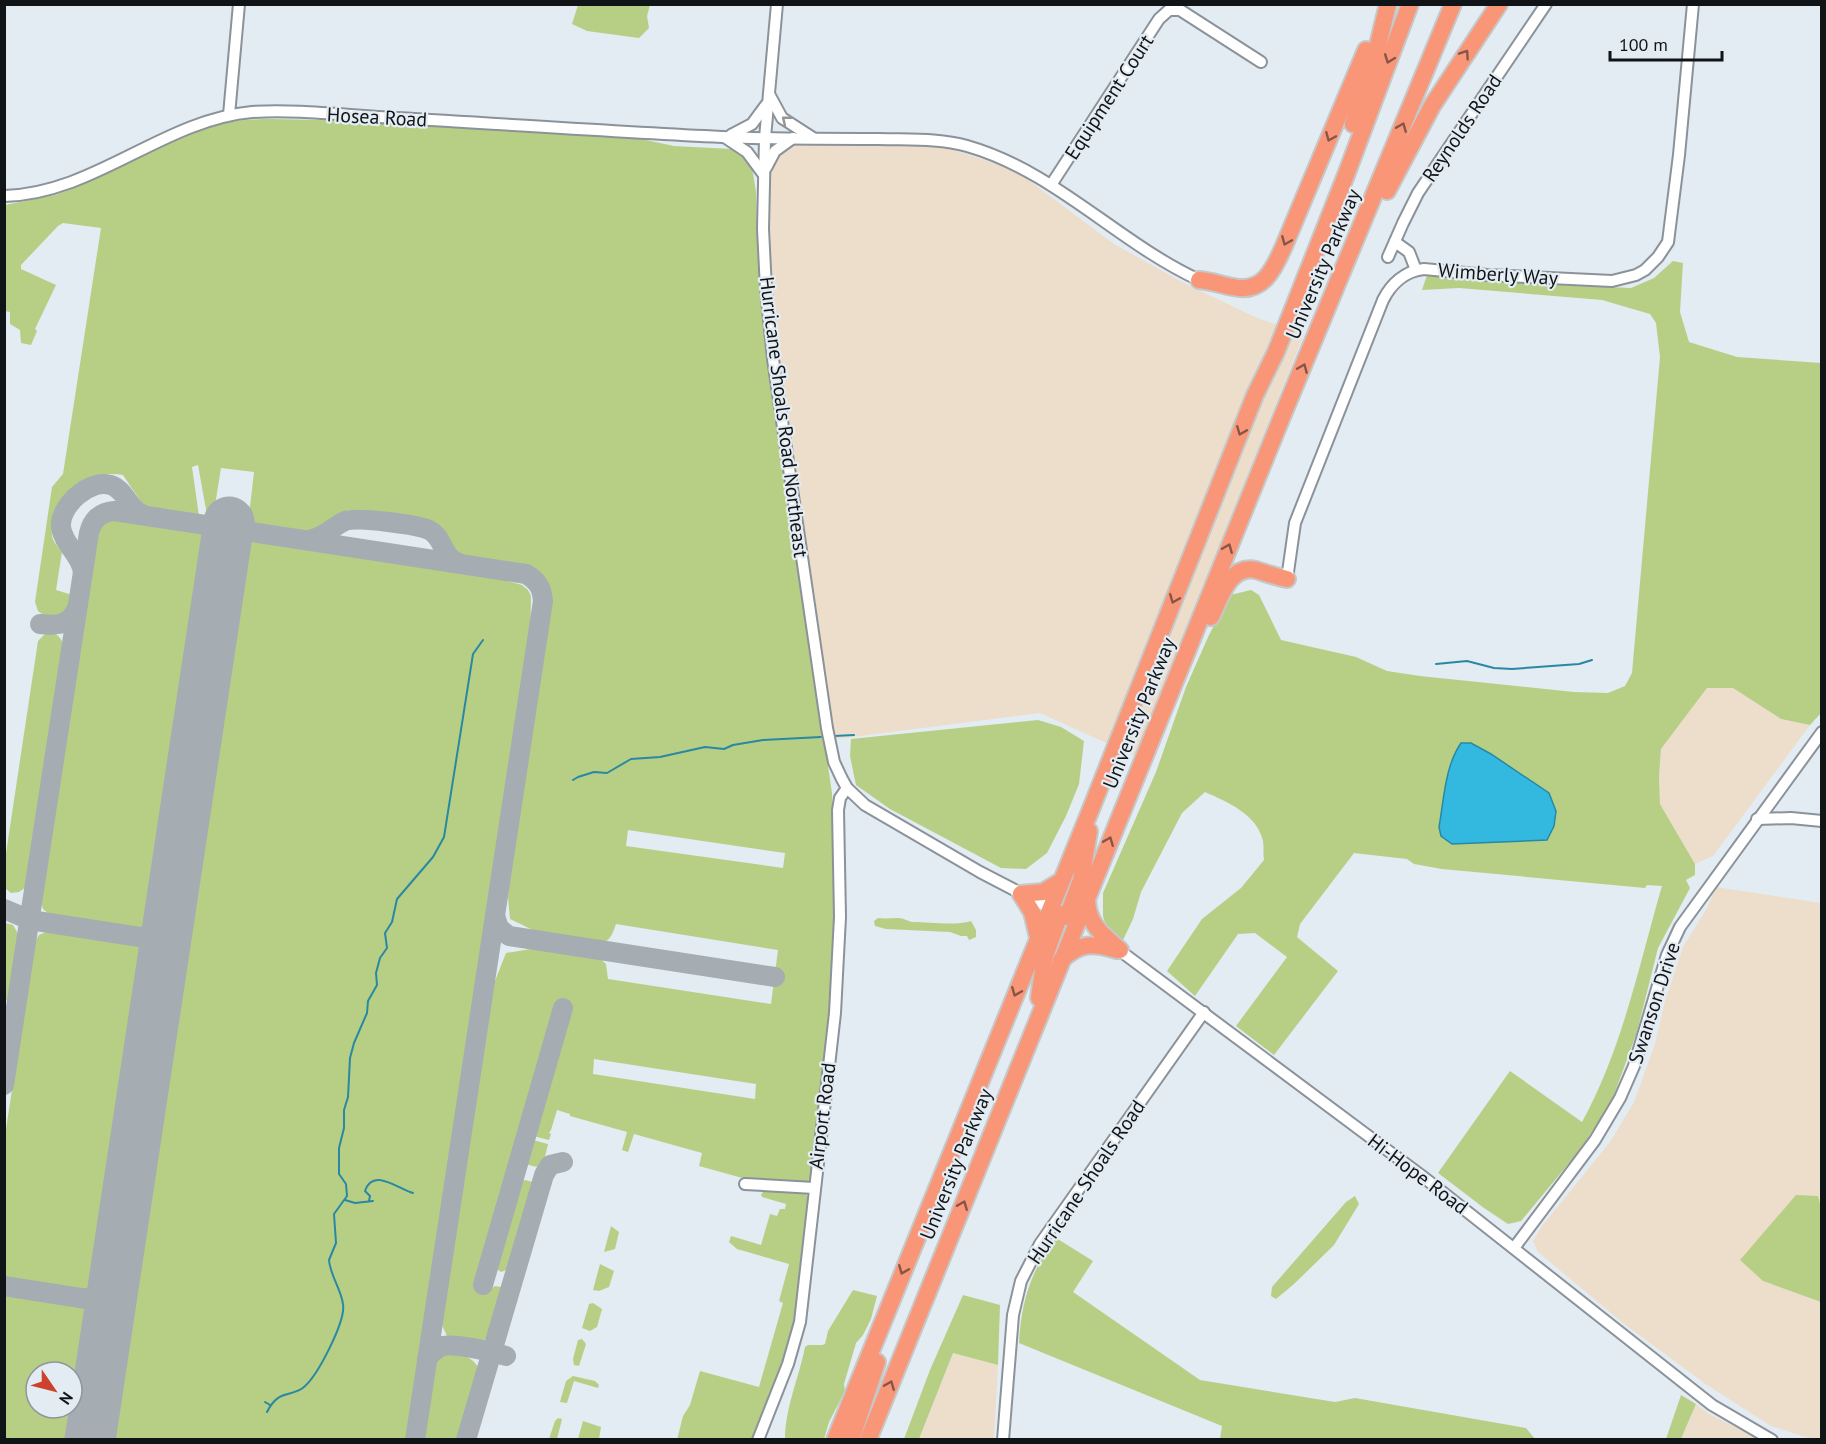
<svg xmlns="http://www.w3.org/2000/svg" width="1826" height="1444" font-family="'PT Sans',sans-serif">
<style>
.commercial{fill:#ecdecb}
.green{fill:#b7cf85;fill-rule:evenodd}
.water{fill:#33b9e0;stroke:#2988a3;stroke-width:1.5}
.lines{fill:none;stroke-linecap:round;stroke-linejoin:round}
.stream{stroke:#2988a3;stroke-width:2}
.taxiway{stroke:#a5acb2;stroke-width:20}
.runway{stroke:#a5acb2;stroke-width:51}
.minor-casing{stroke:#8b9299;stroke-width:14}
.highway-casing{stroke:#c6c7c7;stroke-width:20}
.minor{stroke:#fff;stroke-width:10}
.highway{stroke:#fa9678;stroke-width:16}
.oneway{stroke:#865547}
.oneway2{stroke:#949596}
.labels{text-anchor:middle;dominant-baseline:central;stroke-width:4.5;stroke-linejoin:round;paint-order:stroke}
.street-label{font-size:20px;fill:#111416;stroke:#e3ebf3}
</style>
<rect width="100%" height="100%" fill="#e3ebf3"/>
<g class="commercial">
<path d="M 825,134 L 941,146 L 1015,170 L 1114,244 L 1182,282 L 1257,318 L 1304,334 L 1135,756 L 1040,713 L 829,740 L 768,307 L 769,137 Z"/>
<path d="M 1707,688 L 1733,688 L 1781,719 L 1810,725 L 1713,856 L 1695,864 L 1660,804 L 1659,776 L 1661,749 Z"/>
<path d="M 1716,887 L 1821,903 L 1821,1212 L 1818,1196 L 1763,1281 L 1821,1302 L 1821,1439 L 1812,1439 L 1771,1426 L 1707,1385 L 1623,1323 L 1538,1252 L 1533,1241 L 1542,1226 L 1610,1142 L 1634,1102 L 1655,1044 L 1665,1001 L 1683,947 L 1707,908 Z"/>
<path d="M 953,1353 L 998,1365 L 994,1439 L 919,1440 Z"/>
<path d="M 1696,1404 L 1709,1414 L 1759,1439 L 1681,1440 Z"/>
</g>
<g class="green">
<path d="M 578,5 L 650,5 L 647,16 L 649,28 L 639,38 L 587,31 L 572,24 Z"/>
<path d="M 272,119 L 415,122 L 641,139 L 674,146 L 732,149 L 744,155 L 752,167 L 756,192 L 758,261 L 769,364 L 832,793 L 836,928 L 834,980 L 812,1178 L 807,1182 L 746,1179 L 699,1166 L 702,1153 L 634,1134 L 628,1152 L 622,1150 L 627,1132 L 570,1116 L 570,1114 L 557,1110 L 551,1130 L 549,1133 L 551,1134 L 549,1140 L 533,1136 L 568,1013 L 557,1004 L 516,1150 L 527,1154 L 533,1140 L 548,1144 L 544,1161 L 537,1167 L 513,1161 L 477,1283 L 489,1287 L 489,1290 L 495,1286 L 501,1287 L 504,1297 L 491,1334 L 483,1341 L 473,1343 L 454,1339 L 447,1336 L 441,1323 L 485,1026 L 493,986 L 506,953 L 531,949 L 597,956 L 606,964 L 608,979 L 771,1004 L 778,950 L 616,924 C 612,935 610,942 598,944 L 539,933 L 510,919 L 508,897 L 513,842 L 550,601 C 548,570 531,568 504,563 C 490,561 476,559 462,557 L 435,523 L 348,510 L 314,534 L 248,524 L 254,472 L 221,468 L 213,518 L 207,515 L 198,465 L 192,467 L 199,516 L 145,508 L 123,475 C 92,469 62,491 55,522 C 54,526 52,532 52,536 C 53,542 59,548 62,552 L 56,590 L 69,594 C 74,605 69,619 55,619 C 49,619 42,614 38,611 L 35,602 L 52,487 L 63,474 L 101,228 L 63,223 L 58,226 L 21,265 L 21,269 L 56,285 L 35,329 L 37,331 L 31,345 L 21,343 L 20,330 L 10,324 L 10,312 L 5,311 L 5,205 L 55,195 L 69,190 C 117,169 170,136 221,124 C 238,120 255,119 272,119 ZM 628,830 L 785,853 L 783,868 L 626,846 ZM 594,1059 L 756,1084 L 755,1099 L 593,1074 Z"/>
<path d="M 1673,261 L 1683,263 L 1680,312 L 1689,342 L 1737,357 L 1821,363 L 1821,713 L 1810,725 L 1781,719 L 1733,688 L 1707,688 L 1661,749 L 1659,776 L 1660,804 L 1695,864 L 1695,875 L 1686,880 L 1690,888 L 1658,948 L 1637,1032 L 1611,1103 L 1579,1151 L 1521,1221 L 1508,1224 L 1484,1208 L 1438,1173 L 1510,1071 L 1582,1122 C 1622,1050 1639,965 1662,886 L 1647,885 L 1645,888 L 1442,869 L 1414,864 L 1407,859 L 1354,853 L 1300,924 L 1297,937 L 1338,971 L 1274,1055 L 1236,1026 L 1287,957 L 1255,933 L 1238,934 L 1195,996 L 1167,971 L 1202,919 L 1241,888 L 1264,860 C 1263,854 1264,847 1263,841 C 1257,814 1227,802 1205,792 L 1182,813 L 1141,892 L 1133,919 L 1123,940 L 1108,932 L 1103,916 L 1103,893 L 1156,772 L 1186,687 L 1209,635 L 1230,595 L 1251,590 L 1259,595 L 1281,640 L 1356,657 L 1387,671 L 1420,676 L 1574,692 L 1608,693 L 1625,686 L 1632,673 L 1660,357 L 1656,323 L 1650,314 L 1602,300 L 1459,288 L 1422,290 L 1427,275 L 1563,285 L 1631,288 L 1654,278 ZM 1471,743 L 1549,793 L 1439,827 L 1450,767 L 1455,752 Z"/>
<path d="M 113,517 L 196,529 L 203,533 L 209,543 L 153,916 L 146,926 L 135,929 L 50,915 L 43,909 L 40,899 L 97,531 L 102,522 Z"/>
<path d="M 267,539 L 476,572 L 522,585 L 528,590 L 531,596 L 530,652 L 409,1439 L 107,1439 L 242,553 L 251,541 Z"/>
<path d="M 46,633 C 57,631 61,638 65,648 L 29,885 L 19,892 L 11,893 L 5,888 L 5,860 L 38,641 Z"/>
<path d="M 1038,720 L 1061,727 L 1084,741 L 1079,784 L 1066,816 L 1047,853 L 1026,869 L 1001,868 L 890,809 L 856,785 L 850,756 L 851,739 Z"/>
<path d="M 878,918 C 885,919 891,918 898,918 C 903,918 908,921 912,922 C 930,922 955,926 971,921 L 976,930 L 976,937 L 969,940 L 967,936 L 961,936 L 950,932 L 886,929 L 875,926 L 874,921 Z"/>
<path d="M 5,923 L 13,925 L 20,937 L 13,992 L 5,1002 Z"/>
<path d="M 51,930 L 133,942 L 141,946 L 146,958 L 96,1286 L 89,1291 L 5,1278 L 5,1136 L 34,943 L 39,935 Z"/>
<path d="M 525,1180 L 533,1182 L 535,1191 L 515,1261 L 512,1268 L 501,1272 L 498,1270 L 497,1263 L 521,1181 Z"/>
<path d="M 764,1190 L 804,1192 L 808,1197 L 809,1203 L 794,1325 L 783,1364 L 775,1380 L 753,1439 L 677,1440 L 683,1416 L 690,1405 L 700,1371 L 759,1387 L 783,1303 L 779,1301 L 789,1264 L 737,1249 L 729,1242 L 731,1236 L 761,1245 L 770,1214 L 777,1216 L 780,1209 L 785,1209 L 786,1204 L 762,1197 L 761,1195 Z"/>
<path d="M 1796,1195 L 1818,1196 L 1822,1212 L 1821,1302 L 1763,1281 L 1740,1260 Z"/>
<path d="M 1355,1196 L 1359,1204 L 1334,1245 L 1294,1284 L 1276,1299 L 1271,1296 L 1272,1287 L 1346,1202 Z"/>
<path d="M 611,1226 L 619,1232 L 615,1249 L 604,1252 Z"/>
<path d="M 1056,1238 L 1093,1261 L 1073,1292 L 1200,1380 L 1335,1402 L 1355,1398 L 1526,1428 L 1535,1439 L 1220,1439 L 1222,1426 L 1019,1343 C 1021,1303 1031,1269 1056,1238 Z"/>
<path d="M 600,1264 L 614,1271 L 609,1287 L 599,1291 L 593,1290 Z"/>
<path d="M 853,1290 L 877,1296 L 871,1319 L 863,1335 L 856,1343 L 844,1384 L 845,1391 L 829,1422 L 824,1439 L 785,1439 C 785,1408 799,1378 805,1347 L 808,1345 L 822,1345 L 825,1344 L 828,1331 Z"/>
<path d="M 5,1293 L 86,1306 L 91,1311 L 72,1439 L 5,1439 ZM 36,1372 L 72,1372 L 72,1408 L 36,1408 Z"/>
<path d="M 963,1295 L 1000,1305 L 998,1365 L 953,1353 L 919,1439 L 904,1439 L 930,1370 Z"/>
<path d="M 593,1303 L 602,1309 L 597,1327 L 590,1331 L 582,1328 L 589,1304 Z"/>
<path d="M 582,1339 L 586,1344 L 579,1366 L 574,1365 L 573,1359 L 578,1340 Z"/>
<path d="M 449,1354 C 465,1353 477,1359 481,1375 L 462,1439 L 422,1439 L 434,1365 L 441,1357 Z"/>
<path d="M 573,1376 L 595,1381 L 599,1385 L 598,1388 L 574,1381 L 567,1403 L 560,1402 L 566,1381 Z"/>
<path d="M 1681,1395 L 1696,1404 L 1681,1439 L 1666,1439 Z"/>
<path d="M 558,1418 L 562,1419 L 557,1439 L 549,1439 L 555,1421 Z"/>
<path d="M 583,1421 L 601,1427 L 599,1439 L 578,1439 Z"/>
</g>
<path class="water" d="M 1461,743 L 1471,743 L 1491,754 L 1549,793 L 1556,811 L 1554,826 L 1547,840 L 1452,844 L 1441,836 L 1439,827 C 1444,799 1445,766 1461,743 Z"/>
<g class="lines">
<g class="stream">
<path d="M 1436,664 L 1467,661 L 1494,668 L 1512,669 L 1579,664 L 1592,660"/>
<path d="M 834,736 L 854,735"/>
<path d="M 573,780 L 578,777 L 594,772 L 607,773 L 631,759 L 660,757 L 705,747 L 724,749 L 733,745 L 763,740 L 821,737"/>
<path d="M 345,1200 L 355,1203 L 373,1201"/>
<path d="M 369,1201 L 370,1196 L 365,1191 C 373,1167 398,1189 413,1193"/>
<path d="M 265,1402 L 270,1405"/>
<path d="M 267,1412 C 279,1388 291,1398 304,1387 C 318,1375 346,1321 343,1304 C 341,1289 330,1275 329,1260 L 336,1243 L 334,1214 L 347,1196 L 346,1184 L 339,1174 L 339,1148 L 344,1128 L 344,1110 L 348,1097 L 350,1058 L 354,1043 L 367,1013 L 368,1001 L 377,985 L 376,973 L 380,958 L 387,948 L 385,933 L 392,922 L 397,899 L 433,857 L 444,837 L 473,654 L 483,640"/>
</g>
<g class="taxiway">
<path d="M 309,540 C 324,538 332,527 345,521 C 353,516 419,525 429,530 C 444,537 442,558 459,563"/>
<path d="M 83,573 C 82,555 63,545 61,527 C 59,506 90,478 111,485 C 127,491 128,510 144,515"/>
<path d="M 40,624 C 57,626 70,625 77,608"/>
<path d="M 4,909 L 30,920 L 146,938 L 158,949 L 161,968"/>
<path d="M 495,916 L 499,928 L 509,936 L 775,977"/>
<path d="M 142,937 C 158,935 164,928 170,914"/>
<path d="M 4,1085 L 89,533 C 92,520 100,512 114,511 L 526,574 C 538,581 542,588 543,601 L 415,1440"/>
<path d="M 483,1285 L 563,1008"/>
<path d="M 4,1286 L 93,1300 L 104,1313 L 107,1327"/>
<path d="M 87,1298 L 104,1293 L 115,1275"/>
<path d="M 427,1358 C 432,1353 437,1348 443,1346 C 455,1343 493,1352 506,1356"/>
<path d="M 466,1440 L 544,1175 L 550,1165 L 563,1162"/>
</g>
<path class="runway" d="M 90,1440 L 229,522"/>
<defs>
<g id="minor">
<path d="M 777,4 L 765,138 L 763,229 L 766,289 L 773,359 L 827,728 L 834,762 L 842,779 L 847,788 L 865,805 L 980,872 L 1055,911"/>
<path d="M 769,94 L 782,118 L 813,138"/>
<path d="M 229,115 L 239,4"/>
<path d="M 731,135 L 752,124 L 766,105"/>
<path d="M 726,138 L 747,152 L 764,175"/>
<path d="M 766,168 L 775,151 L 793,138"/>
<path d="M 1051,185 L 1159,19 L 1169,10 L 1180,10 L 1261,62"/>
<path d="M 4,196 C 94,194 163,120 252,112 C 299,109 350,116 397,118 C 505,124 614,132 722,137 C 775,139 827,139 879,139 C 908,140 939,138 967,146 C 1055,171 1117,242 1199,280"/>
<path d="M 1395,242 L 1409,252 L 1416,270"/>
<path d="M 1388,257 L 1403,223 L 1418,193 L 1546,4"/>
<path d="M 1287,579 L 1295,523 L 1383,300 C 1391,284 1405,271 1424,269 L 1487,275 L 1612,281 L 1636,275 L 1645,270 L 1658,257 L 1668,242 L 1679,155 L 1693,4"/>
<path d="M 1757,819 L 1791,818 L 1822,821"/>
<path d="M 1115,947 L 1422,1176 L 1712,1405 L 1772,1440"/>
<path d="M 745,1184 L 814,1188"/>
<path d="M 1514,1248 L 1595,1140 L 1620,1098 L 1634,1066 L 1667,955 L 1680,927 L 1822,732"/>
<path d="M 758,1440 L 788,1364 L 800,1322 L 835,1013 L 840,917 L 838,810 L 840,798 L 847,788"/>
<path d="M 1003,1440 L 1013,1315 L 1021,1281 L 1040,1244 L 1204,1012"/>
</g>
<g id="highway">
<path d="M 1353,124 L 1378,45 L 1388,4"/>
<path d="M 1387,191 L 1432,106 L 1499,4"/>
<path d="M 1199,280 C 1212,281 1221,285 1233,287 C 1263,294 1274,269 1284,246 L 1366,50"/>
<path d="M 1211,617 C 1220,599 1229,564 1256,570 C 1266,573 1276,577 1287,579"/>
<path d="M 1021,894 L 1032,912 L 1038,937"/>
<path d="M 1021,894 L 1043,892 L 1061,881"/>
<path d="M 1087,899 C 1087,924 1103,935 1120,950"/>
<path d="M 1067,917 L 1081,880 L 1089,831"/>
<path d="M 1061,960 C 1081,942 1092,943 1117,950"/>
<path d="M 1039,998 L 1045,956 L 1060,914"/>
<path d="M 835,1440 L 1091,809 L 1255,395 L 1276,352 L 1346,175 L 1410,4"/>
<path d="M 851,1440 L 877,1362"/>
<path d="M 868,1440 L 1281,419 L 1453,4"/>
</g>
</defs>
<use href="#minor" class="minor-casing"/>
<use href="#highway" class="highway-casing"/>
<use href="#minor" class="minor"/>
<use href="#highway" class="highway"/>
</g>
<defs><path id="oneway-chevron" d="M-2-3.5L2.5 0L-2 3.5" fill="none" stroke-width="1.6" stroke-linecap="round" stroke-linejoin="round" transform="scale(1.5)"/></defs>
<g class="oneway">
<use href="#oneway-chevron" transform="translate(1465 54) rotate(-56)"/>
<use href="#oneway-chevron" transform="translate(1389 59) rotate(111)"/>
<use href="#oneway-chevron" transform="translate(1402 127) rotate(-68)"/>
<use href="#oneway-chevron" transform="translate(1330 137) rotate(113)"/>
<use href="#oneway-chevron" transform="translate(1286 241) rotate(113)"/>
<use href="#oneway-chevron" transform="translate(1303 368) rotate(-67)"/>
<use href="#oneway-chevron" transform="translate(1241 431) rotate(112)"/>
<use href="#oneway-chevron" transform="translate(1228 548) rotate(-68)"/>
<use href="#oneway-chevron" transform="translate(1174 599) rotate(112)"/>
<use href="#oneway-chevron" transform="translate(1109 841) rotate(-68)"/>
<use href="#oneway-chevron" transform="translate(1016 992) rotate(112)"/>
<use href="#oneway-chevron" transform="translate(963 1205) rotate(-68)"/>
<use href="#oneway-chevron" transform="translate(903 1270) rotate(112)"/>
<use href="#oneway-chevron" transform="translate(890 1385) rotate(-68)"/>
</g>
<use class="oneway2" href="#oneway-chevron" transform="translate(786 120) rotate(-141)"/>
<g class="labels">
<g class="street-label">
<text transform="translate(1109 97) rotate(-57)">Equipment Court</text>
<text transform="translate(377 117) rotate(3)">Hosea Road</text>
<text transform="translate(1462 128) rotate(-56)">Reynolds Road</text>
<text transform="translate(1323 264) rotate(-67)">University Parkway</text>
<text transform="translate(1498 274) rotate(4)">Wimberly Way</text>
<text transform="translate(784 417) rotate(83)">Hurricane Shoals Road Northeast</text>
<text transform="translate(1139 713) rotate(-68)">University Parkway</text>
<text transform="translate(1654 1003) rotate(-72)">Swanson Drive</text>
<text transform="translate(822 1116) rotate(-83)">Airport Road</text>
<text transform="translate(956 1164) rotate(-68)">University Parkway</text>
<text transform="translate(1418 1174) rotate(37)">Hi-Hope Road</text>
<text transform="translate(1086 1182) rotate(-56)">Hurricane Shoals Road</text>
</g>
</g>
<rect width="1826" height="1444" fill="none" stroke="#111416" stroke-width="12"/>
<g transform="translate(54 1390) rotate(125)"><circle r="28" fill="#e3ebf3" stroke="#8f959b" stroke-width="1.5"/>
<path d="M0-4.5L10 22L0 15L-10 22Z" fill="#cd422c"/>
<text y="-9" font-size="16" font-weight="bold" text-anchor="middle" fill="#111416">N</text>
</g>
<path d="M1610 51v9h112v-9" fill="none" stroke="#111416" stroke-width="3"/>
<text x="1619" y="51" font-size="18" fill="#111416" stroke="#e3ebf3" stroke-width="4.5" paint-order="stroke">100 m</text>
</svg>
